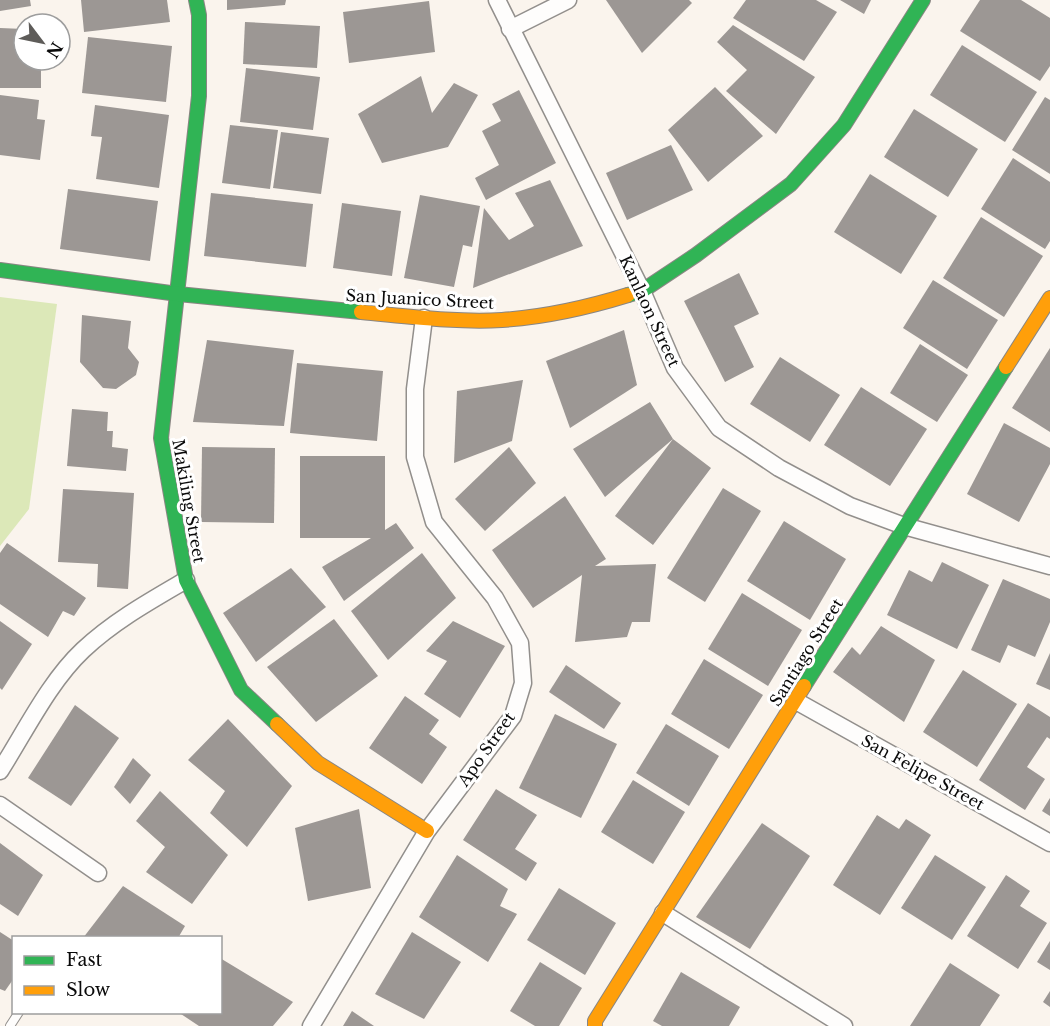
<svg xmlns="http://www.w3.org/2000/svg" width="1050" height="1026" font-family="'Libre Baskerville',serif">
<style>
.forest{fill:#dce8b8}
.building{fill:#9c9794}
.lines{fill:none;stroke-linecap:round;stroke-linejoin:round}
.lane-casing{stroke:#928f8c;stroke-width:10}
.street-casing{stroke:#928f8c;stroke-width:19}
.fast-casing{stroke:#898683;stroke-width:16}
.slow-casing{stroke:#898683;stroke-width:16}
.lane{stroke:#fefdfc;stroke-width:8}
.street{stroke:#fefdfc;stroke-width:16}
.fast{stroke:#30b455;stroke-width:14}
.slow{stroke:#ff9f0a;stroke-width:14}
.labels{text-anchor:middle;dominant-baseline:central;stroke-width:6;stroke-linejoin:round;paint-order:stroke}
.street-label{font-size:16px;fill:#0a0a0a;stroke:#fff}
</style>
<rect width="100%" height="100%" fill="#faf4ed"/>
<path class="forest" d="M 0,297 L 57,304 L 29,509 L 0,546 Z"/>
<g class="building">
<path d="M 0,0 L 30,0 L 31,6 L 0,11 Z"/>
<path d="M 81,0 L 167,0 L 170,22 L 84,32 Z"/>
<path d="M 227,0 L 286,0 L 285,5 L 227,10 Z"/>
<path d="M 606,0 L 689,0 L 692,3 L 642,53 Z"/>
<path d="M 746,0 L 816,0 L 837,12 L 804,61 L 733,18 Z"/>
<path d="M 840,0 L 871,0 L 864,14 Z"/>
<path d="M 980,0 L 1021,0 L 1050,18 L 1050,66 L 1040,81 L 960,31 Z"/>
<path d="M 429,1 L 435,52 L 349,63 L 343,12 Z"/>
<path d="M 245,22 L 320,26 L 317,68 L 243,64 Z"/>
<path d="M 733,25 L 815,77 L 776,134 L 726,91 L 747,70 L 717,42 Z"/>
<path d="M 0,28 L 24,29 L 24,60 L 41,60 L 41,88 L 0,88 Z"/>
<path d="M 88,37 L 172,46 L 166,102 L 82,93 Z"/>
<path d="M 962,45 L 1037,92 L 1005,142 L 930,95 Z"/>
<path d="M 246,68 L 320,77 L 313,130 L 240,122 Z"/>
<path d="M 421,76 L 432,113 L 454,83 L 478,95 L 448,147 L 382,163 L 358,114 Z"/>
<path d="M 715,87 L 763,136 L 708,182 L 668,130 Z"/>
<path d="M 519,90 L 556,163 L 486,200 L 475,178 L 499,165 L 482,131 L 501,121 L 492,104 Z"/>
<path d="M 0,95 L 39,100 L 37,119 L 45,120 L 40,160 L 0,155 Z"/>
<path d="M 1045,97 L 1050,100 L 1050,174 L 1012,150 Z"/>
<path d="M 95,105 L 169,115 L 159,188 L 96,179 L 102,137 L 91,136 Z"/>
<path d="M 914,109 L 978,149 L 948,197 L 884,157 Z"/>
<path d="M 230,125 L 278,130 L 270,189 L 222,183 Z"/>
<path d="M 281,132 L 329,138 L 321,194 L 273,188 Z"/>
<path d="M 671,145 L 693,190 L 627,220 L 606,173 Z"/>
<path d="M 1013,158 L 1050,182 L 1050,241 L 1045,249 L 981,209 Z"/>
<path d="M 870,174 L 937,216 L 901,274 L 834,232 Z"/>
<path d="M 550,180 L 583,246 L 473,288 L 484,208 L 509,240 L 534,226 L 515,193 Z"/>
<path d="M 68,189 L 158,201 L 150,261 L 60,249 Z"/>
<path d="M 211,193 L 313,204 L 306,267 L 204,256 Z"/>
<path d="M 420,195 L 480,206 L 472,247 L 463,245 L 454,287 L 404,278 Z"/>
<path d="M 342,203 L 401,211 L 392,276 L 333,268 Z"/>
<path d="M 981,217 L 1043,256 L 1004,317 L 943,278 Z"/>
<path d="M 739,273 L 759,314 L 734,326 L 754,367 L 725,382 L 684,301 Z"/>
<path d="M 933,280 L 998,320 L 967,369 L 903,328 Z"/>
<path d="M 82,315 L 131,321 L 128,348 L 139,362 L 136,375 L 116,389 L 103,388 L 80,362 Z"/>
<path d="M 624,330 L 637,385 L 570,428 L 546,361 Z"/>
<path d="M 207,340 L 294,350 L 284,426 L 193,422 Z"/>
<path d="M 920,344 L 968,375 L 937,422 L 890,393 Z"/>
<path d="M 1050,348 L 1050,432 L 1012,408 Z"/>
<path d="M 780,357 L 840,395 L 810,442 L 750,404 Z"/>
<path d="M 297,363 L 383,371 L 377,441 L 290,433 Z"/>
<path d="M 523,380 L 512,441 L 454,463 L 457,391 Z"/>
<path d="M 861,387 L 927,429 L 890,486 L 824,445 Z"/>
<path d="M 650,402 L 673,439 L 711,468 L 653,545 L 615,516 L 673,439 L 605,497 L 573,449 Z"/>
<path d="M 72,409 L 108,412 L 107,431 L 113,431 L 112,447 L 128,449 L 126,471 L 67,466 Z"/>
<path d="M 1004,423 L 1050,448 L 1050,464 L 1019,522 L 967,494 Z"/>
<path d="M 202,447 L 275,448 L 274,523 L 201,522 Z"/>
<path d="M 509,447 L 536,483 L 485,531 L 455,499 Z"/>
<path d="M 300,456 L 385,456 L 385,530 L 396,523 L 414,548 L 344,601 L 322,567 L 371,538 L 300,538 Z"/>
<path d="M 723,488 L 761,511 L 705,602 L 667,578 Z"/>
<path d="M 63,489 L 134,493 L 128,589 L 97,587 L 98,564 L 58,562 Z"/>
<path d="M 565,496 L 606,559 L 595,566 L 656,564 L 650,622 L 632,622 L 627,637 L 575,642 L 582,575 L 533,608 L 492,550 Z"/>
<path d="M 784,521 L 846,559 L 810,620 L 747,581 Z"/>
<path d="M 7,543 L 86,598 L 74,616 L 63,611 L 48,637 L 0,604 L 0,553 Z"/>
<path d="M 422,553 L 456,598 L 388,660 L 351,611 Z"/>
<path d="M 942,562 L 989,585 L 957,649 L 887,615 L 909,570 L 932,582 Z"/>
<path d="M 291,568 L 326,607 L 256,662 L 223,613 Z"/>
<path d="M 1003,579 L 1050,599 L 1050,622 L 1035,657 L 1008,645 L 1000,663 L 971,650 Z"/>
<path d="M 742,593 L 802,630 L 768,686 L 708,649 Z"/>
<path d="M 334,619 L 378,676 L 316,722 L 267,667 Z"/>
<path d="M 0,621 L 32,644 L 2,690 L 0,688 Z"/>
<path d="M 453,621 L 505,646 L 460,718 L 424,694 L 447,661 L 426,651 Z"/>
<path d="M 881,626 L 935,660 L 904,722 L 833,672 L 852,647 L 860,655 Z"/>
<path d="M 1050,653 L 1050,690 L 1036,684 Z"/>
<path d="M 704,659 L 763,695 L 729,749 L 671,714 Z"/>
<path d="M 566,665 L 621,703 L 604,729 L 549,692 Z"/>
<path d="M 963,670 L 1017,704 L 977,767 L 923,732 Z"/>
<path d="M 405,696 L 439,720 L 429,734 L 447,747 L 422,784 L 369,748 Z"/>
<path d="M 1028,703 L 1050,717 L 1050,739 L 1047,737 L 1027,767 L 1045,779 L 1025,810 L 979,780 Z"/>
<path d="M 75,705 L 119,738 L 71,806 L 28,778 Z"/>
<path d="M 555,714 L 617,744 L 581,818 L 519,788 Z"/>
<path d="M 228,719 L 292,786 L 247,847 L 210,813 L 225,791 L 188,760 Z"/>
<path d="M 666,724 L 719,756 L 689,806 L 636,773 Z"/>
<path d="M 133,758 L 151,775 L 130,804 L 114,787 Z"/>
<path d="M 633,780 L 685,812 L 653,864 L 601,832 Z"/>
<path d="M 496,789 L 537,815 L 515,849 L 537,863 L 526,881 L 463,840 Z"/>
<path d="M 160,791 L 228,855 L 192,904 L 146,872 L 165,847 L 136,821 Z"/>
<path d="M 1050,798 L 1050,816 L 1042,811 Z"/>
<path d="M 359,809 L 371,888 L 308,901 L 295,828 Z"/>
<path d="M 877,815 L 899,829 L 906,819 L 931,835 L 880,915 L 833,885 Z"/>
<path d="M 762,823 L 810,856 L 750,949 L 696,917 Z"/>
<path d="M 0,843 L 43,875 L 18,916 L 0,904 Z"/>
<path d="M 457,855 L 508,889 L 500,906 L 517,914 L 488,962 L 419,917 Z"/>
<path d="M 935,855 L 986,887 L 952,940 L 901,908 Z"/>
<path d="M 1006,875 L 1030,891 L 1020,906 L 1047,923 L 1018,969 L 967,936 Z"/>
<path d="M 123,886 L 185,926 L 178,938 L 83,938 Z"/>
<path d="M 559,888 L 616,923 L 585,975 L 527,940 Z"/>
<path d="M 0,932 L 14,941 L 14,978 L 5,991 L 0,989 Z"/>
<path d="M 412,932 L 461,962 L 424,1019 L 375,994 Z"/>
<path d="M 1050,941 L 1050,970 L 1037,962 Z"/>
<path d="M 220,958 L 293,1002 L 273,1026 L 199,1026 L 178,1012 L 220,1012 Z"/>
<path d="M 540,962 L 582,988 L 559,1026 L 535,1026 L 510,1011 Z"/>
<path d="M 950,963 L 1000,995 L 980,1026 L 910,1026 Z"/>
<path d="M 681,972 L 740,1007 L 729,1026 L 662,1026 L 653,1021 Z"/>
<path d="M 1050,991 L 1050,1007 L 1043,1002 Z"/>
<path d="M 352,1011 L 374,1026 L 343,1026 Z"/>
</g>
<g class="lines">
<defs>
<path id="lane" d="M 10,1026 L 19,1012"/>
<g id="street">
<path d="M 497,0 L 642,291 L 675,368 L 719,428 L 779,468 L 850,506 L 904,526 L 1050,566"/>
<path d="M 510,29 L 568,0"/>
<path d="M 796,701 L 1050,843"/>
<path d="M 0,771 C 25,732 49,682 83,650 C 114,621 150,601 186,580"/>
<path d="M 0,805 L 98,873"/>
<path d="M 663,913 L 844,1026"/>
<path d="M 311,1026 L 427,831 L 513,716 L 523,683 L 520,643 L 495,598 L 434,522 L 415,457 L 415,389 L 424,318"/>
</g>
<g id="fast">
<path d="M 196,0 L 199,15 L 199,96 L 161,438 L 186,580 L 241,690 L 277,724"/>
<path d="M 0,270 L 178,294 L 361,312"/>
<path d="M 628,295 L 642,291 L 696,255 L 791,184 L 844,125 L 923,0"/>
<path d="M 804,686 L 1006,367"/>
</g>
<g id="slow">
<path d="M 361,312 C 405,316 458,323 502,320 C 546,317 586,308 628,295"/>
<path d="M 1006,367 L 1050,298"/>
<path d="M 277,724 L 318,763 L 427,831"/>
<path d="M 595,1026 L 595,1021 L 804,686"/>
</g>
</defs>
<use href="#lane" class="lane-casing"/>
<use href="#street" class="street-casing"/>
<use href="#fast" class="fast-casing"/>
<use href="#slow" class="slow-casing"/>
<use href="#lane" class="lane"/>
<use href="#street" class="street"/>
<use href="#fast" class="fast"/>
<use href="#slow" class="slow"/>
</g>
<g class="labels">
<g class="street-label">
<text transform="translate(420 299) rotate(3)">San Juanico Street</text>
<text transform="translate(650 311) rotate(65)">Kanlaon Street</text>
<text transform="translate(189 501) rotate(80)">Makiling Street</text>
<text transform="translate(806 652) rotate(-58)">Santiago Street</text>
<text transform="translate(486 749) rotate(-55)">Apo Street</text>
<text transform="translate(923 772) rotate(29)">San Felipe Street</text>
</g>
</g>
<rect x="12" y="936" width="210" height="78" fill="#ffffff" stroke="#9d9d9d" stroke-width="1.5"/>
<rect x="24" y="956" width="30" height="9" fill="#30b455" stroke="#9d9d9d" stroke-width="1.5"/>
<text x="66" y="966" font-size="18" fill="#0a0a0a">Fast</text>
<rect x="24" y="986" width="30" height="9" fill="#ff9f0a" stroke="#9d9d9d" stroke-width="1.5"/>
<text x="66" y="996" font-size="18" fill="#0a0a0a">Slow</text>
<g transform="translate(42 42) rotate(122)"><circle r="28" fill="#ffffff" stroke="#9d9d9d" stroke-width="1.5"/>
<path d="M0-4.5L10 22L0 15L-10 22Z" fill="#5e5c59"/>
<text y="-9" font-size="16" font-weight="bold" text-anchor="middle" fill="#0a0a0a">N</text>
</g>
</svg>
